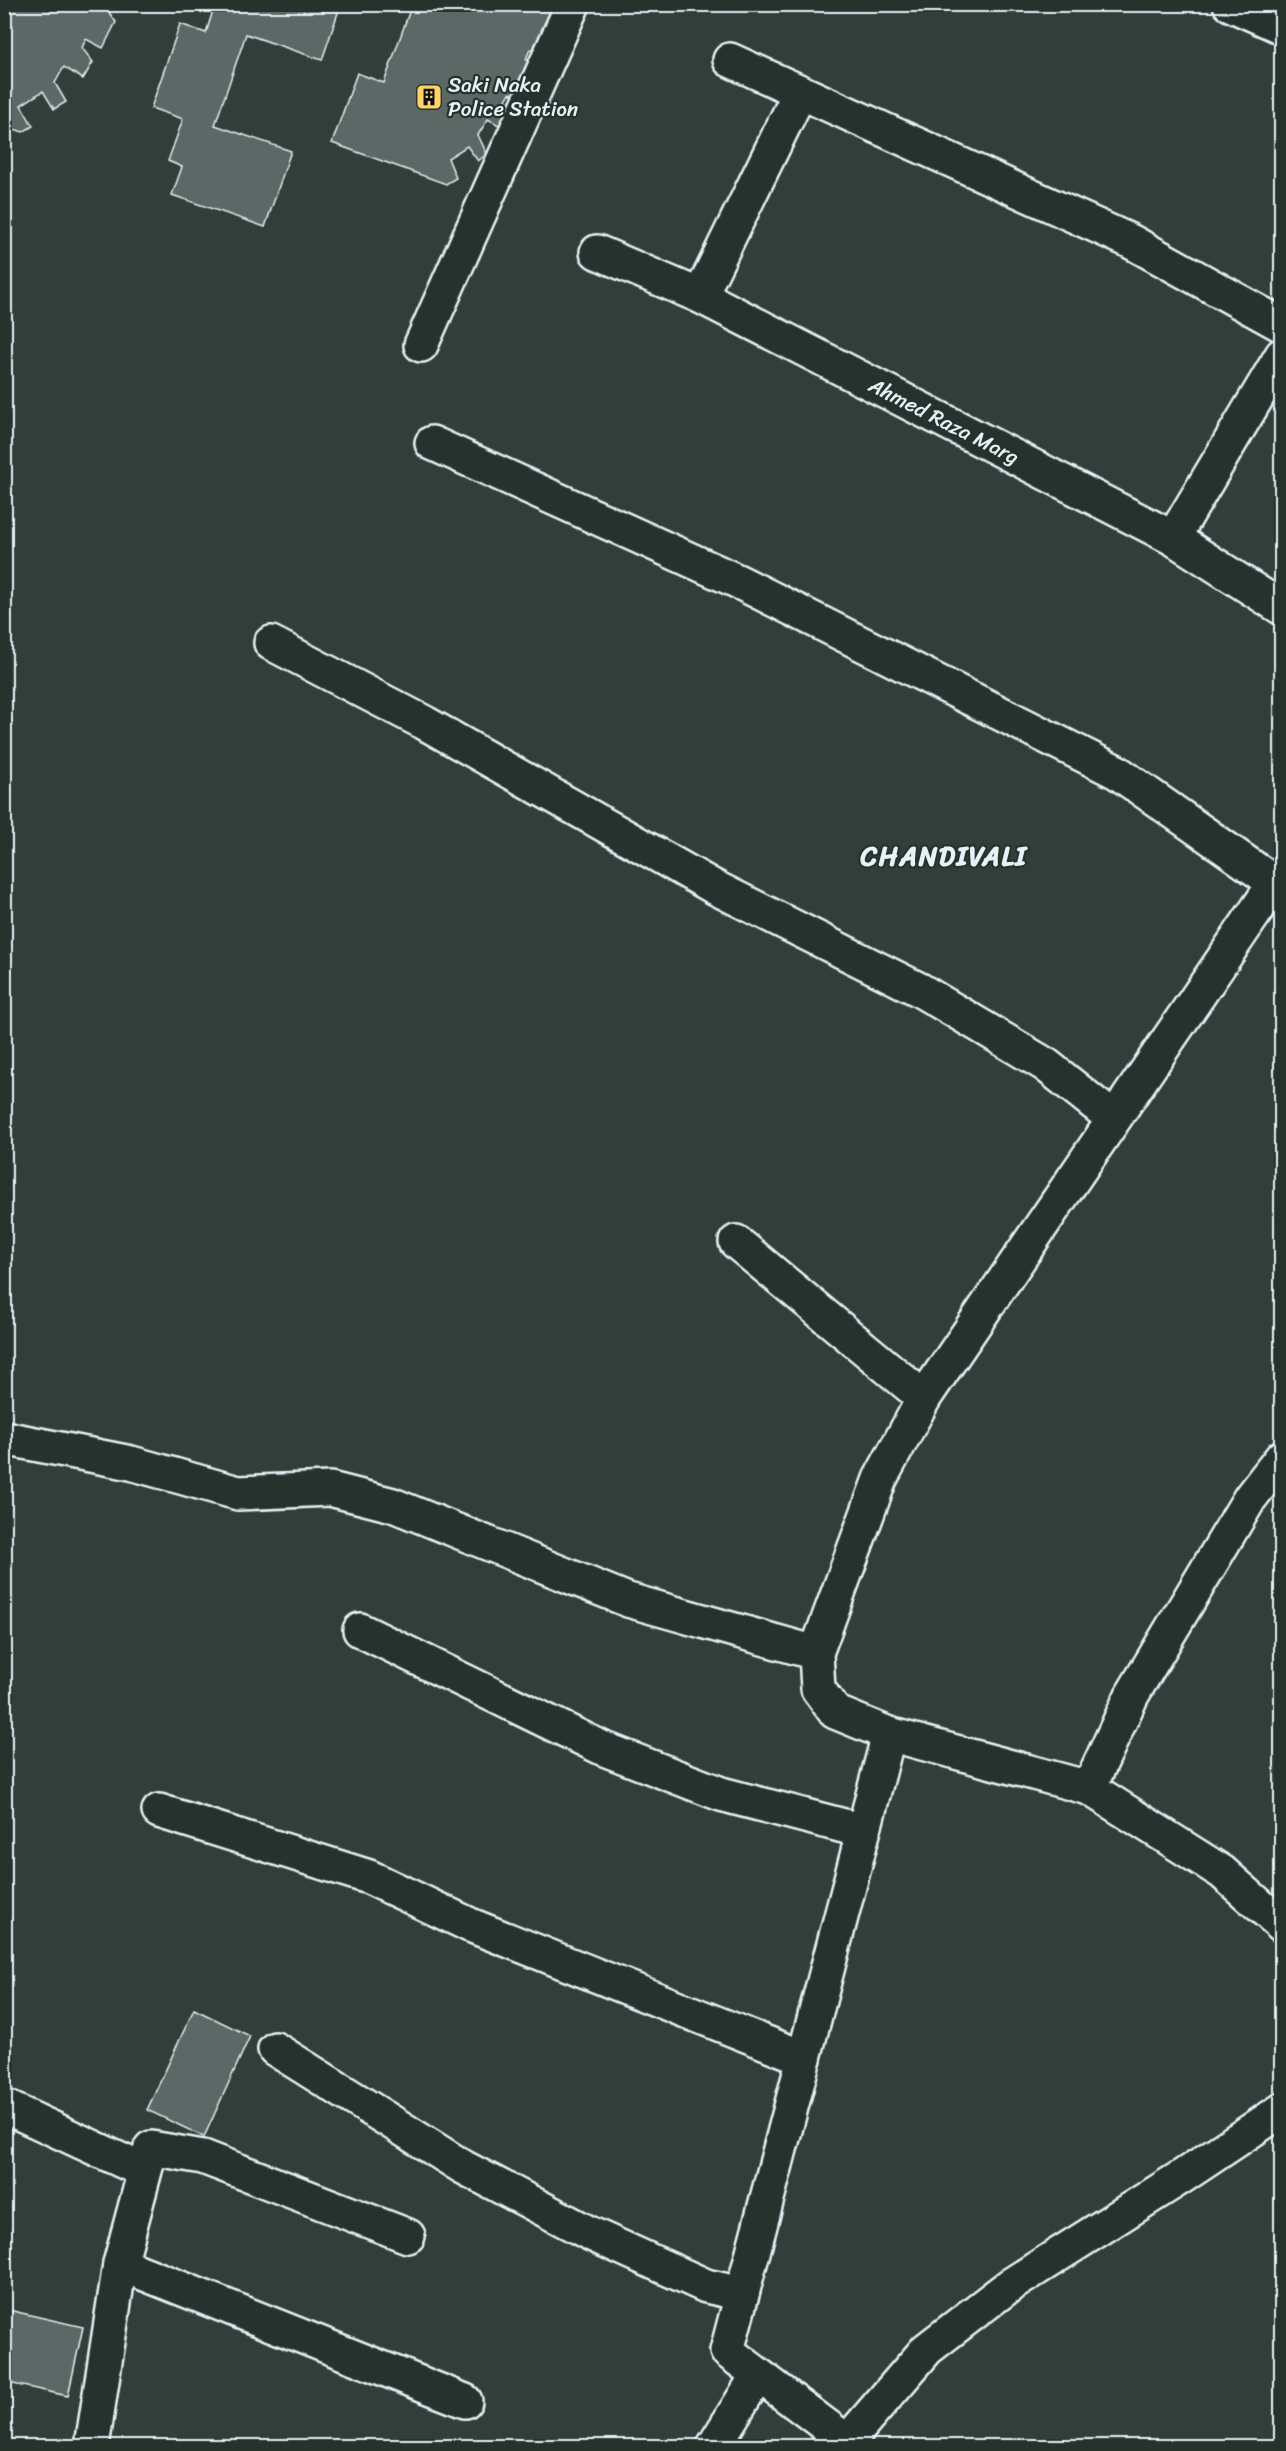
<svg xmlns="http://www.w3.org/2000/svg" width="1286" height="2451" font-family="Sriracha,sans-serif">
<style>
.building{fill:#5c6865;stroke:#e8f1f8;stroke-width:1.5}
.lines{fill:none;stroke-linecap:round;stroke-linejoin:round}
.street-casing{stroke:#e8f1f8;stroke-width:38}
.street{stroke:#26332d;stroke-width:33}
.labels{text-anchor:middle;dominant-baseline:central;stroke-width:4.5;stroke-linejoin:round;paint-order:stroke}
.poi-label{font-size:21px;fill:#e8f1f8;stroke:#26332d;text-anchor:start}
.street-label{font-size:21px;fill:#e8f1f8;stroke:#26332d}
.district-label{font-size:27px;font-weight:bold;letter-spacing:1.5px;fill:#e8f1f8;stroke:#26332d}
</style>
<rect width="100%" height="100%" fill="#323e39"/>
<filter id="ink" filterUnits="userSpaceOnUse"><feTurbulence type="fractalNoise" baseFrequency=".0167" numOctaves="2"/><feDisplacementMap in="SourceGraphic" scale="12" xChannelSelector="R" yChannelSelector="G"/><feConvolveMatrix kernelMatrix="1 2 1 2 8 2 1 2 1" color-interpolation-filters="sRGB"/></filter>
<g filter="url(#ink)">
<g class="building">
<path d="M 4,4 L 103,4 L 116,22 L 103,48 L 86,39 L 82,48 L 93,62 L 83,79 L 64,67 L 55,83 L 66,102 L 54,109 L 43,91 L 21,105 L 33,126 L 23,132 L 4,126 Z"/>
<path d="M 215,4 L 341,4 L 322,60 L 246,34 L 215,125 L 291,151 L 265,227 L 172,195 L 182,167 L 168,161 L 183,119 L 151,108 L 180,24 L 206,33 Z"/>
<path d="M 412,4 L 560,4 L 547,59 L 530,49 L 526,59 L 540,74 L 527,103 L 510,93 L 506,100 L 517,115 L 506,129 L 488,119 L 478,135 L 487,154 L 478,161 L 467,146 L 448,158 L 456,178 L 446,184 L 332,143 L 357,73 L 384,83 Z"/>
<path d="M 194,2009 L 250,2036 L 204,2137 L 147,2110 Z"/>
<path d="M 4,2309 L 83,2327 L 68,2396 L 4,2382 Z"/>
</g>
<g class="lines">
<defs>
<g id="street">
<path d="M 1230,4 L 1282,27"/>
<path d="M 730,60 L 1130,241 L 1282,325"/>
<path d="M 597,252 L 700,296 L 1173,538 L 1282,608"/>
<path d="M 700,296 L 800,92"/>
<path d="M 421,345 L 573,4"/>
<path d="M 432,443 L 737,581 L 1117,772 L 1275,883 L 924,1398 L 880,1479 L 816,1653 L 818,1689 L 835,1712 L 889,1734 L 1089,1788 L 1222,1872 L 1282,1925"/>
<path d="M 1173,538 L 1282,355"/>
<path d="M 271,643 L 425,723 L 714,887 L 920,990 L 1046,1065 L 1114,1119"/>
<path d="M 736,1242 L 924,1398"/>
<path d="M 4,1438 L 131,1463 L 238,1493 L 330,1489 L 393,1505 L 628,1600 L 816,1653"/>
<path d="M 360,1630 L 602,1748 L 721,1794 L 863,1831"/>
<path d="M 1089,1788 L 1132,1695 L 1250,1498 L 1282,1457"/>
<path d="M 159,1811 L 369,1877 L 470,1925 L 804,2058"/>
<path d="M 275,2049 L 463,2167 L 589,2233 L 706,2286 L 742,2294"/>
<path d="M 4,2106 L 144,2171"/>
<path d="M 120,2264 L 465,2401"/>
<path d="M 847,2442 L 927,2349 L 1009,2286 L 1183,2176 L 1282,2110"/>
<path d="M 92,2446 L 120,2264 L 151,2148 L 203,2157 L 408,2236"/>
<path d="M 714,2446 L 758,2375"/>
<path d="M 853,2446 L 727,2351 L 889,1734"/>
</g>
</defs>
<use href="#street" class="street-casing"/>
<use href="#street" class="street"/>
</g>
</g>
<defs>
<symbol id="building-square" viewBox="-11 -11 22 22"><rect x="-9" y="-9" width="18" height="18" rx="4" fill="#ffd166" stroke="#26332d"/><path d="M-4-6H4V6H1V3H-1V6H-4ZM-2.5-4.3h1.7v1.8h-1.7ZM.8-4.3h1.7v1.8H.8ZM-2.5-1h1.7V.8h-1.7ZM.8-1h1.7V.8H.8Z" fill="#111"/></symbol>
</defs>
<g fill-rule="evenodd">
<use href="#building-square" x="414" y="82" width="30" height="30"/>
</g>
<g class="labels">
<g class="poi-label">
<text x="448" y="85">Saki Naka<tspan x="448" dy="24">Police Station</tspan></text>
</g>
<g class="street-label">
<text transform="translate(944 421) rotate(27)">Ahmed Raza Marg</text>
</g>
<g class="district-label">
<text x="944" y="856">CHANDIVALI</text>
</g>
</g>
<rect width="1286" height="2451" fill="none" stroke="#26332d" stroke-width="24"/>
<rect x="12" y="12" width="1262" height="2427" fill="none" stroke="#e8f1f8" stroke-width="2" filter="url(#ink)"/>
</svg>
